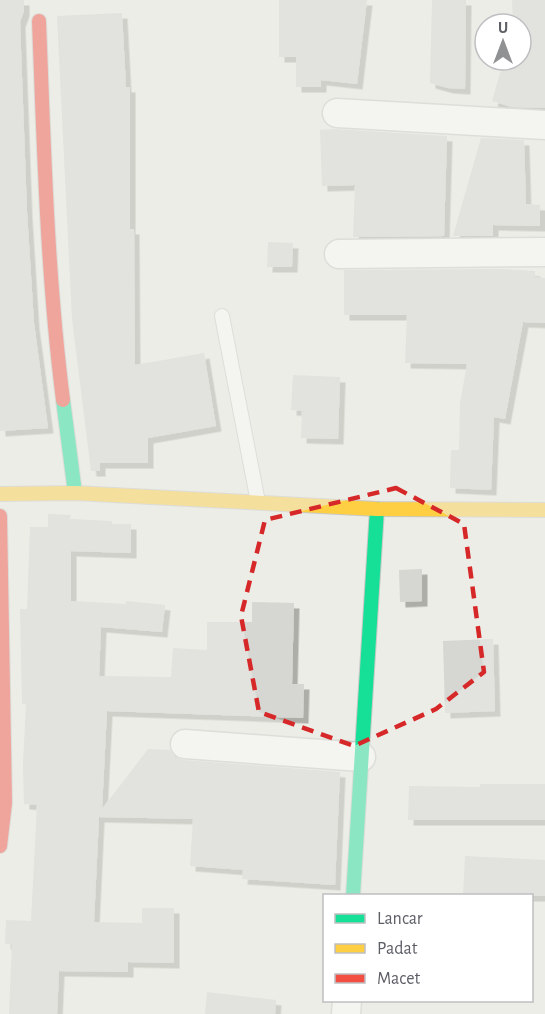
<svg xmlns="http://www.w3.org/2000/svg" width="545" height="1014" font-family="'Alegreya Sans',sans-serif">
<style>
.building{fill:#d6d6d2;filter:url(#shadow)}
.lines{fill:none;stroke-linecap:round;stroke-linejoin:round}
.lane-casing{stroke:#cacbc9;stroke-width:16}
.street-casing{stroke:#cacbc9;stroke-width:31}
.fast-casing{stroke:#c8c9c8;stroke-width:16}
.slow-casing{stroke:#c8c9c8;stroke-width:16}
.jam-casing{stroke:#c8c9c8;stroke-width:16}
.lane{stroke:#fcfcfb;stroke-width:14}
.street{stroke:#fcfcfb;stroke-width:28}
.fast{stroke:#16e098;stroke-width:14}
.slow{stroke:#ffcf43;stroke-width:14}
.jam{stroke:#f24e42;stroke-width:14}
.marked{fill:none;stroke:#d62828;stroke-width:4.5;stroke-dasharray:12 8;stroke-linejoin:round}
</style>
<defs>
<filter id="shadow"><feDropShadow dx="5.5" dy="5.5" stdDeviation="0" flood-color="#0004"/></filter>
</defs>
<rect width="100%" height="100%" fill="#edede7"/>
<g class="building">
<path d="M 0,0 L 24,0 L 24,11 L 20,22 L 27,212 L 34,323 L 48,428 L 0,431 Z"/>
<path d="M 279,0 L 367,0 L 357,84 L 321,80 L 321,87 L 296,87 L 296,57 L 279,57 Z"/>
<path d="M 432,0 L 466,0 L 465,89 L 448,88 L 430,83 Z"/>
<path d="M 512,0 L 545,0 L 545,108 L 512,107 L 492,101 L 504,60 L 521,60 L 521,24 L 513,24 Z"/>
<path d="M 122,13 L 126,87 L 130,87 L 130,229 L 134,229 L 135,365 L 204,353 L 216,426 L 148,438 L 148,463 L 100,463 L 100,471 L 91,471 L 72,319 L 57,16 Z"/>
<path d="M 334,129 L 447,136 L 444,236 L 353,237 L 355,185 L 322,186 L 320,130 Z"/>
<path d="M 481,138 L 524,140 L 526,204 L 540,205 L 540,226 L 493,225 L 493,236 L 453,236 Z"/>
<path d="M 268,242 L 293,243 L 292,267 L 267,267 Z"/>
<path d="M 500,269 L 535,271 L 535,277 L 545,278 L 545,323 L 523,322 L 505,419 L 494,417 L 491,490 L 450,488 L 451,450 L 459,450 L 460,403 L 467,364 L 405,363 L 407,315 L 344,315 L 344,270 Z"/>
<path d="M 293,375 L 340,377 L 338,439 L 301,438 L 302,411 L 291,410 Z"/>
<path d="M 48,514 L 71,515 L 70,519 L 112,521 L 112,524 L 131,524 L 131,553 L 71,551 L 71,601 L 126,604 L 126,601 L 165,605 L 162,632 L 101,627 L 99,676 L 171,677 L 173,648 L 207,650 L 207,622 L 252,622 L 252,602 L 294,603 L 292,684 L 304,684 L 303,718 L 107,711 L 102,809 L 148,749 L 170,750 L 175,757 L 184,760 L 340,772 L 335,885 L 242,879 L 243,870 L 190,866 L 193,819 L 99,817 L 94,922 L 142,923 L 142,908 L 174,908 L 174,963 L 128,962 L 128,972 L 59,971 L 57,1014 L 9,1014 L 12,944 L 5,944 L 6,920 L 31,921 L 37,805 L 24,804 L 23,764 L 26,704 L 22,704 L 20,609 L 27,609 L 30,527 L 48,527 Z"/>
<path d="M 422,569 L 422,601 L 400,602 L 399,570 Z"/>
<path d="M 493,639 L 495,711 L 445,713 L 443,641 Z"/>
<path d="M 480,784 L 545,784 L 545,820 L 408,820 L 409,786 L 480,787 Z"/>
<path d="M 465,856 L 545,860 L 545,896 L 463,896 Z"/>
<path d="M 207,992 L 276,1000 L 275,1014 L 205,1014 Z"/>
</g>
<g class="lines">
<defs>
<path id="lane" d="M 222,316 L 258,502"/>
<g id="street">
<path d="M 337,113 L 545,125"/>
<path d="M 339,254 L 545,252"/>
<path d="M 185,744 L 361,757"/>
<path d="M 346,1014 L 347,1000"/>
</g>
<g id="fast">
<path d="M 63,400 L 75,493"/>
<path d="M 353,896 L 377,509"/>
</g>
<path id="slow" d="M 0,494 L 75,493 L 377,509 L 545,510"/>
<g id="jam">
<path d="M 39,21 C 44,148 47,274 63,400"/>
<path d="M 0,516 L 5,803 L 0,846"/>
</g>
</defs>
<use href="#lane" class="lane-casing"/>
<use href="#street" class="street-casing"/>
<use href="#fast" class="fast-casing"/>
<use href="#slow" class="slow-casing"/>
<use href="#jam" class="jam-casing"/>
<use href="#lane" class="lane"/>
<use href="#street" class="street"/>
<use href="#fast" class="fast"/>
<use href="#slow" class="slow"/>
<use href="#jam" class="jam"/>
</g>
<path d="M0 0H545V1014H0ZM 396,488 L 464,524 L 484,672 L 436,709 L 354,746 L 259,712 L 241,616 L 265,520 Z" fill="#edede7" fill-opacity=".55" fill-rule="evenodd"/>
<path class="marked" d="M 396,488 L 464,524 L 484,672 L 436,709 L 354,746 L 259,712 L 241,616 L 265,520 Z"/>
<rect x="323" y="894" width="210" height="108" fill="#ffffff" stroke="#bebfc2" stroke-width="1.5"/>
<rect x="335" y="914" width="30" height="9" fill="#16e098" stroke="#bebfc2" stroke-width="1.5"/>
<text x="377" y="924" font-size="18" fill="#5c5f66">Lancar</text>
<rect x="335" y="944" width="30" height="9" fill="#ffcf43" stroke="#bebfc2" stroke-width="1.5"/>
<text x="377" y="954" font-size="18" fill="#5c5f66">Padat</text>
<rect x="335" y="974" width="30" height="9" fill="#f24e42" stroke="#bebfc2" stroke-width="1.5"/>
<text x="377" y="984" font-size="18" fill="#5c5f66">Macet</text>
<g transform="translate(503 42)"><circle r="28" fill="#ffffff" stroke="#bebfc2" stroke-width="1.5"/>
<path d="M0-4.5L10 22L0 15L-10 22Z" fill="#8f9193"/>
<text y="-9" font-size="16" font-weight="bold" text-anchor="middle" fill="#5c5f66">U</text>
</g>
</svg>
